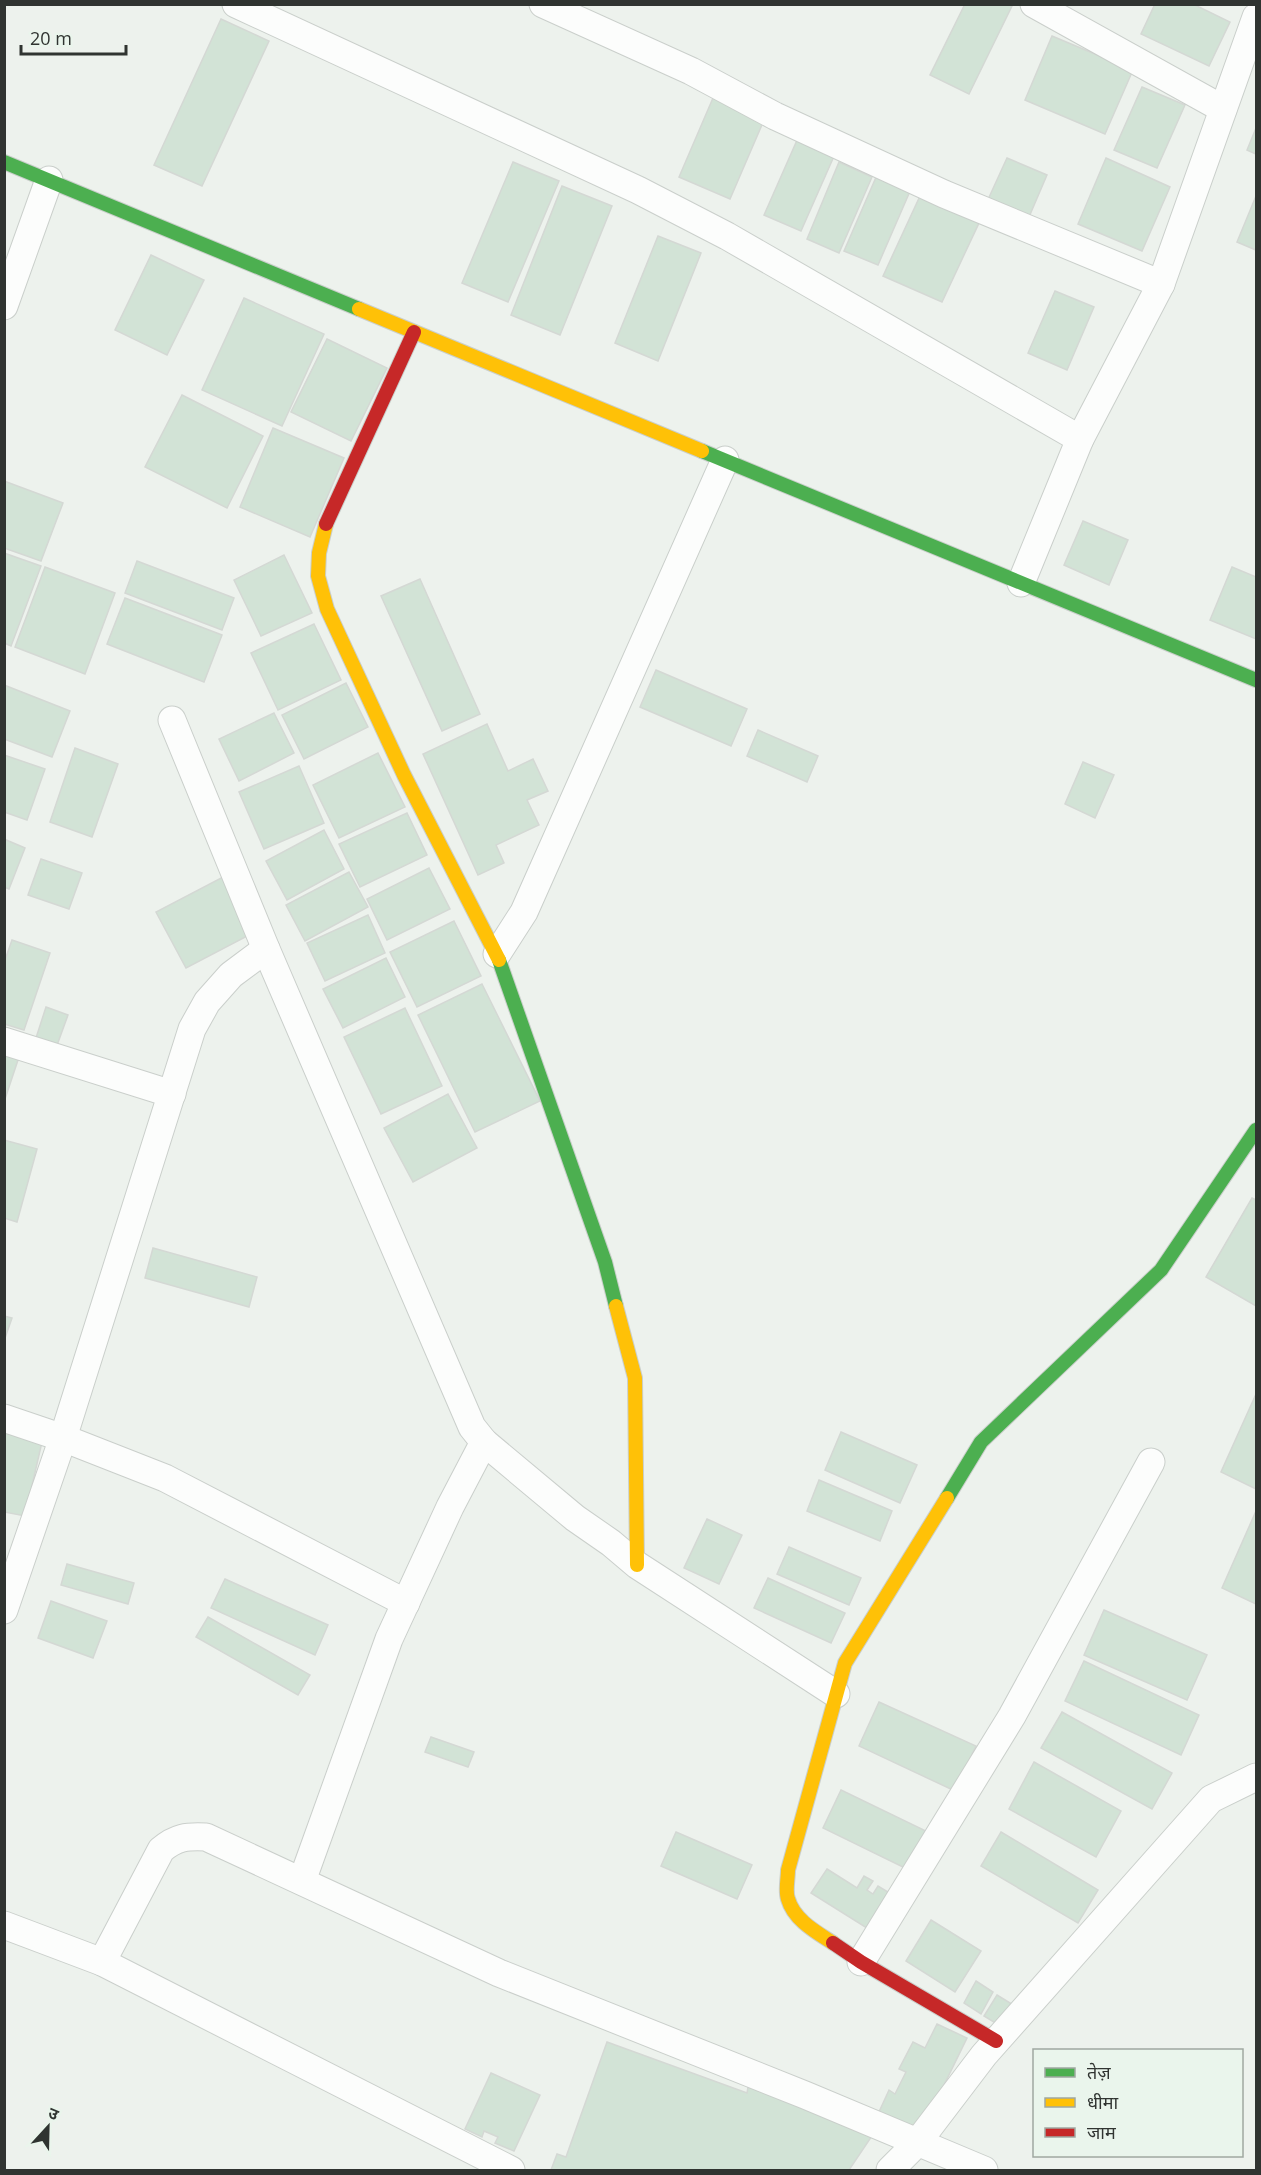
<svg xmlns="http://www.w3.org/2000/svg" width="1261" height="2175" font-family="'Open Sans','Noto Sans Devanagari',sans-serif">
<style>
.building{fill:#d2e3d6;stroke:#d4d8d4;stroke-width:1.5}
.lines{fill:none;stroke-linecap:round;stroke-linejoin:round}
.street-casing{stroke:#cacfcb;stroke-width:29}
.fast-casing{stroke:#cacfcb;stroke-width:16}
.slow-casing{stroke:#cacfcb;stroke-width:16}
.jam-casing{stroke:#cacfcb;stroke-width:16}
.street{stroke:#fcfdfc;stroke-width:27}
.fast{stroke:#4caf50;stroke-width:14}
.slow{stroke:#ffc107;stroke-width:14}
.jam{stroke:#c62828;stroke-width:14}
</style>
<rect width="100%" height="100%" fill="#edf2ed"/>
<g class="building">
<path d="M 965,4 L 1013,4 L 969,94 L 930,75 Z"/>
<path d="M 1155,4 L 1193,4 L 1230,22 L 1209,66 L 1141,34 Z"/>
<path d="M 221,19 L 269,41 L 202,186 L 154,165 Z"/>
<path d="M 1052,36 L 1133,70 L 1105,134 L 1025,100 Z"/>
<path d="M 1142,87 L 1185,105 L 1157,168 L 1114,150 Z"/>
<path d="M 713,98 L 764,120 L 730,199 L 679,177 Z"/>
<path d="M 1256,128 L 1256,154 L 1247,150 Z"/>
<path d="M 798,138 L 835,154 L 801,231 L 764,215 Z"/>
<path d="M 1007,158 L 1047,175 L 1026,224 L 985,206 Z"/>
<path d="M 1106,158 L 1170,187 L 1142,251 L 1078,224 Z"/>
<path d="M 513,162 L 559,181 L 508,302 L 462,283 Z"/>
<path d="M 839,162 L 872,177 L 839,253 L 807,239 Z"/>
<path d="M 877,175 L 911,189 L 878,265 L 844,251 Z"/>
<path d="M 562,186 L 612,206 L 560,335 L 511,315 Z"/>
<path d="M 920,196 L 979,223 L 942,302 L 883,276 Z"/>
<path d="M 1256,196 L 1256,250 L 1237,242 Z"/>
<path d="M 658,236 L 701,253 L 658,361 L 615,343 Z"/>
<path d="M 151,255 L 204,280 L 167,355 L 115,330 Z"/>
<path d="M 1055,291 L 1094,307 L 1067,370 L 1028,353 Z"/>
<path d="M 244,298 L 324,334 L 282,426 L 202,390 Z"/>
<path d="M 327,339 L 387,368 L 351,441 L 291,412 Z"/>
<path d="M 182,395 L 263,436 L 227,508 L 145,467 Z"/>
<path d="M 273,428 L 344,458 L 310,537 L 240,507 Z"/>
<path d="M 4,481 L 63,503 L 41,561 L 4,548 Z"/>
<path d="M 1083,521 L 1128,540 L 1109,585 L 1064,565 Z"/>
<path d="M 4,553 L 41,566 L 11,646 L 4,643 Z"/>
<path d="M 284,555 L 312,613 L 261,636 L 234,580 Z"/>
<path d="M 137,561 L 234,598 L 222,630 L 125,593 Z"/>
<path d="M 45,567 L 115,593 L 85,674 L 15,647 Z"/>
<path d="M 1232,567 L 1256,577 L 1256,639 L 1210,620 Z"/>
<path d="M 420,579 L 480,714 L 442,731 L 381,596 Z"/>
<path d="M 125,598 L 222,635 L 204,682 L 107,644 Z"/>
<path d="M 314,624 L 341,680 L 278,710 L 251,653 Z"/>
<path d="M 656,670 L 747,709 L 731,746 L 640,707 Z"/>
<path d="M 346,683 L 368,727 L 304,759 L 282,715 Z"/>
<path d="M 4,685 L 70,711 L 52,757 L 4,739 Z"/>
<path d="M 274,713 L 294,753 L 239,781 L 219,739 Z"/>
<path d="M 487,724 L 508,771 L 533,759 L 548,791 L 527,800 L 539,825 L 496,845 L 504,863 L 478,875 L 423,754 Z"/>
<path d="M 758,730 L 818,756 L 807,782 L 747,756 Z"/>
<path d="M 75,748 L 118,764 L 92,837 L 50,822 Z"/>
<path d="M 378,753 L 405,807 L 339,838 L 313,785 Z"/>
<path d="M 4,755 L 45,769 L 27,820 L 4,812 Z"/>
<path d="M 1083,762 L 1114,775 L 1095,818 L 1065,804 Z"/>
<path d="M 299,766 L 324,823 L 264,849 L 239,792 Z"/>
<path d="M 407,813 L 427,855 L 360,887 L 339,844 Z"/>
<path d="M 324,830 L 344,869 L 287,900 L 266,861 Z"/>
<path d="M 4,839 L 25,848 L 9,889 L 4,887 Z"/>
<path d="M 41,859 L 82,873 L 69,909 L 28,895 Z"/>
<path d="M 429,868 L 450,909 L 387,940 L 367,899 Z"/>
<path d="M 349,872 L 368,907 L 305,941 L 286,905 Z"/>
<path d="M 225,876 L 255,932 L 186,968 L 156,912 Z"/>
<path d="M 368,915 L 385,953 L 325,981 L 307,943 Z"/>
<path d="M 454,921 L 481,976 L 417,1007 L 390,952 Z"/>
<path d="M 12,940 L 50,953 L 24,1030 L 4,1024 L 4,963 Z"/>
<path d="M 386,958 L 405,997 L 343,1028 L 323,989 Z"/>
<path d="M 482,984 L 540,1101 L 475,1132 L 418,1015 Z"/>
<path d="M 46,1007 L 68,1015 L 56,1048 L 35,1041 Z"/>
<path d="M 405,1008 L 442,1086 L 381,1114 L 344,1037 Z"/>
<path d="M 4,1053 L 19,1057 L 4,1102 Z"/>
<path d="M 448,1094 L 477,1148 L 413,1182 L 384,1128 Z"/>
<path d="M 4,1140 L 37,1149 L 17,1222 L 4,1218 Z"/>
<path d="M 1252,1198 L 1256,1200 L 1256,1306 L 1206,1277 Z"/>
<path d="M 153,1248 L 257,1277 L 249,1307 L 145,1278 Z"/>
<path d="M 4,1316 L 12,1318 L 4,1341 Z"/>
<path d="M 1256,1394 L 1256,1489 L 1221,1472 Z"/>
<path d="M 841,1432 L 917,1465 L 900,1503 L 825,1470 Z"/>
<path d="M 4,1433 L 42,1442 L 25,1516 L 4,1512 Z"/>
<path d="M 819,1480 L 892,1511 L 880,1541 L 807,1511 Z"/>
<path d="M 1256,1511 L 1256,1604 L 1222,1588 Z"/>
<path d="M 707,1519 L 742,1535 L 719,1584 L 684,1568 Z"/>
<path d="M 789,1547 L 861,1578 L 849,1605 L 777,1574 Z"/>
<path d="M 67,1564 L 134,1583 L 128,1604 L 61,1585 Z"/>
<path d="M 768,1578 L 845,1613 L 831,1643 L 754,1608 Z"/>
<path d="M 225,1579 L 328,1625 L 315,1655 L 211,1608 Z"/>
<path d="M 51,1601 L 107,1621 L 93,1658 L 38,1638 Z"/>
<path d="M 1104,1610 L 1207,1655 L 1187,1700 L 1084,1655 Z"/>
<path d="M 208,1617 L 310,1675 L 298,1695 L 196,1637 Z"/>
<path d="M 1084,1661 L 1199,1715 L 1181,1755 L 1065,1701 Z"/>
<path d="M 879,1702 L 976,1746 L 955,1791 L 859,1746 Z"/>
<path d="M 1062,1712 L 1172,1773 L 1152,1809 L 1041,1748 Z"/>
<path d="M 431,1737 L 474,1752 L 468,1767 L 425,1752 Z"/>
<path d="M 1034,1762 L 1121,1811 L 1096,1857 L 1009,1809 Z"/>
<path d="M 841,1790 L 928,1832 L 909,1870 L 823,1828 Z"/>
<path d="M 676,1832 L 752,1865 L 737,1899 L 661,1866 Z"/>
<path d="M 1001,1832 L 1098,1890 L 1078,1923 L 981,1866 Z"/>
<path d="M 827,1869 L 857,1888 L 864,1876 L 873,1881 L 867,1890 L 873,1894 L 878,1886 L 893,1895 L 870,1930 L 811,1893 Z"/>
<path d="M 931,1920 L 981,1951 L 955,1992 L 906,1961 Z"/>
<path d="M 976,1981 L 993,1992 L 981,2014 L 964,2003 Z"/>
<path d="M 997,1995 L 1015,2006 L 1002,2027 L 984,2016 Z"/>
<path d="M 937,2024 L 967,2038 L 921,2132 L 879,2112 L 889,2090 L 895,2094 L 906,2072 L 899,2069 L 913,2042 L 925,2048 Z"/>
<path d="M 607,2042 L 747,2093 L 748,2087 L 874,2133 L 849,2170 L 551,2170 L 557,2154 L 566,2157 Z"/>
<path d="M 491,2073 L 540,2095 L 514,2151 L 495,2143 L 498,2137 L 484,2131 L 482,2137 L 465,2129 Z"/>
</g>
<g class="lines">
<defs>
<g id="street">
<path d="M 236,4 L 638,190 L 727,236 L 1080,439"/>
<path d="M 543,4 L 691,71 L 775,116 L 944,194 L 1161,284"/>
<path d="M 1034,4 L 1223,109"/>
<path d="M 4,306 L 49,180"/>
<path d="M 1021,583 L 1080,439 L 1161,284 L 1256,17"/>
<path d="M 172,720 L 266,949 L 472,1427 L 484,1442 L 575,1518 L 611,1543 L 637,1565 L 836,1694"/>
<path d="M 497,954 L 524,912 L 725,460"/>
<path d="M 4,1041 L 172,1094"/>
<path d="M 4,1418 L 63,1438 L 165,1478 L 406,1603"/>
<path d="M 4,1610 L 63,1438 L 192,1029 L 207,1002 L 231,975 L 266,949"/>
<path d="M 302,1881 L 389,1639 L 450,1507 L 484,1442"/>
<path d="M 4,1925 L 102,1962 L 511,2170"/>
<path d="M 102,1962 L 161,1850 C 176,1837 187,1836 206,1837 L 499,1973 L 805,2095 L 984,2170"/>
<path d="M 861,1962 L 1012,1716 L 1151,1462"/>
<path d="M 890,2170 L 917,2143 L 984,2055 L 1211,1799 L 1256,1777"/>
</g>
<g id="fast">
<path d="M 4,162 L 359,309"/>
<path d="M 702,451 L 1256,680"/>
<path d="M 499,960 L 605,1262 L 616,1306"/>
<path d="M 947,1498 L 981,1442 L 1161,1270 L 1256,1130"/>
</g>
<g id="slow">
<path d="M 359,309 L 702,451"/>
<path d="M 326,524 L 319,553 L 318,576 L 327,609 L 404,775 L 499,960"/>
<path d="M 616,1306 L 635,1378 L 637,1565"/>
<path d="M 833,1943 C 816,1932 794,1920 788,1899 C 785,1891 788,1879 788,1870 L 845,1663 L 947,1498"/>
</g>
<g id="jam">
<path d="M 326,524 L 414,332"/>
<path d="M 833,1943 L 861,1962 L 996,2041"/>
</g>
</defs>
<use href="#street" class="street-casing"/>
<use href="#fast" class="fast-casing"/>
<use href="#slow" class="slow-casing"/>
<use href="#jam" class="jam-casing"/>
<use href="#street" class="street"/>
<use href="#fast" class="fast"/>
<use href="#slow" class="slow"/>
<use href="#jam" class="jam"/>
</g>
<rect width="1261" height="2175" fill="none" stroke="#303431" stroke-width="12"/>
<rect x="1033" y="2049" width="210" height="108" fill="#eaf5ec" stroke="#a0a8a1" stroke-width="1.5"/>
<rect x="1045" y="2068" width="30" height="9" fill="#4caf50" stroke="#a0a8a1" stroke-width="1.5"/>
<text x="1087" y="2079" font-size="18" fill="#303431">तेज़</text>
<rect x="1045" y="2098" width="30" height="9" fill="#ffc107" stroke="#a0a8a1" stroke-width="1.5"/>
<text x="1087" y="2109" font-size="18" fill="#303431">धीमा</text>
<rect x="1045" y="2128" width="30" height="9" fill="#c62828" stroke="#a0a8a1" stroke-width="1.5"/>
<text x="1087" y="2139" font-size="18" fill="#303431">जाम</text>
<g transform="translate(48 2127) rotate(22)" stroke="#eaf5ec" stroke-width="4.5" paint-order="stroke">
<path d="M0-4.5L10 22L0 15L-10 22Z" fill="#303431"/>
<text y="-9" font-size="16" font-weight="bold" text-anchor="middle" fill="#303431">उ</text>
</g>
<path d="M21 45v9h105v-9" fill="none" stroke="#303431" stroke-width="3"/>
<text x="30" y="45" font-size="18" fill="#303431" stroke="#eaf5ec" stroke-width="4.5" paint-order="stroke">20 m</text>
</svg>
